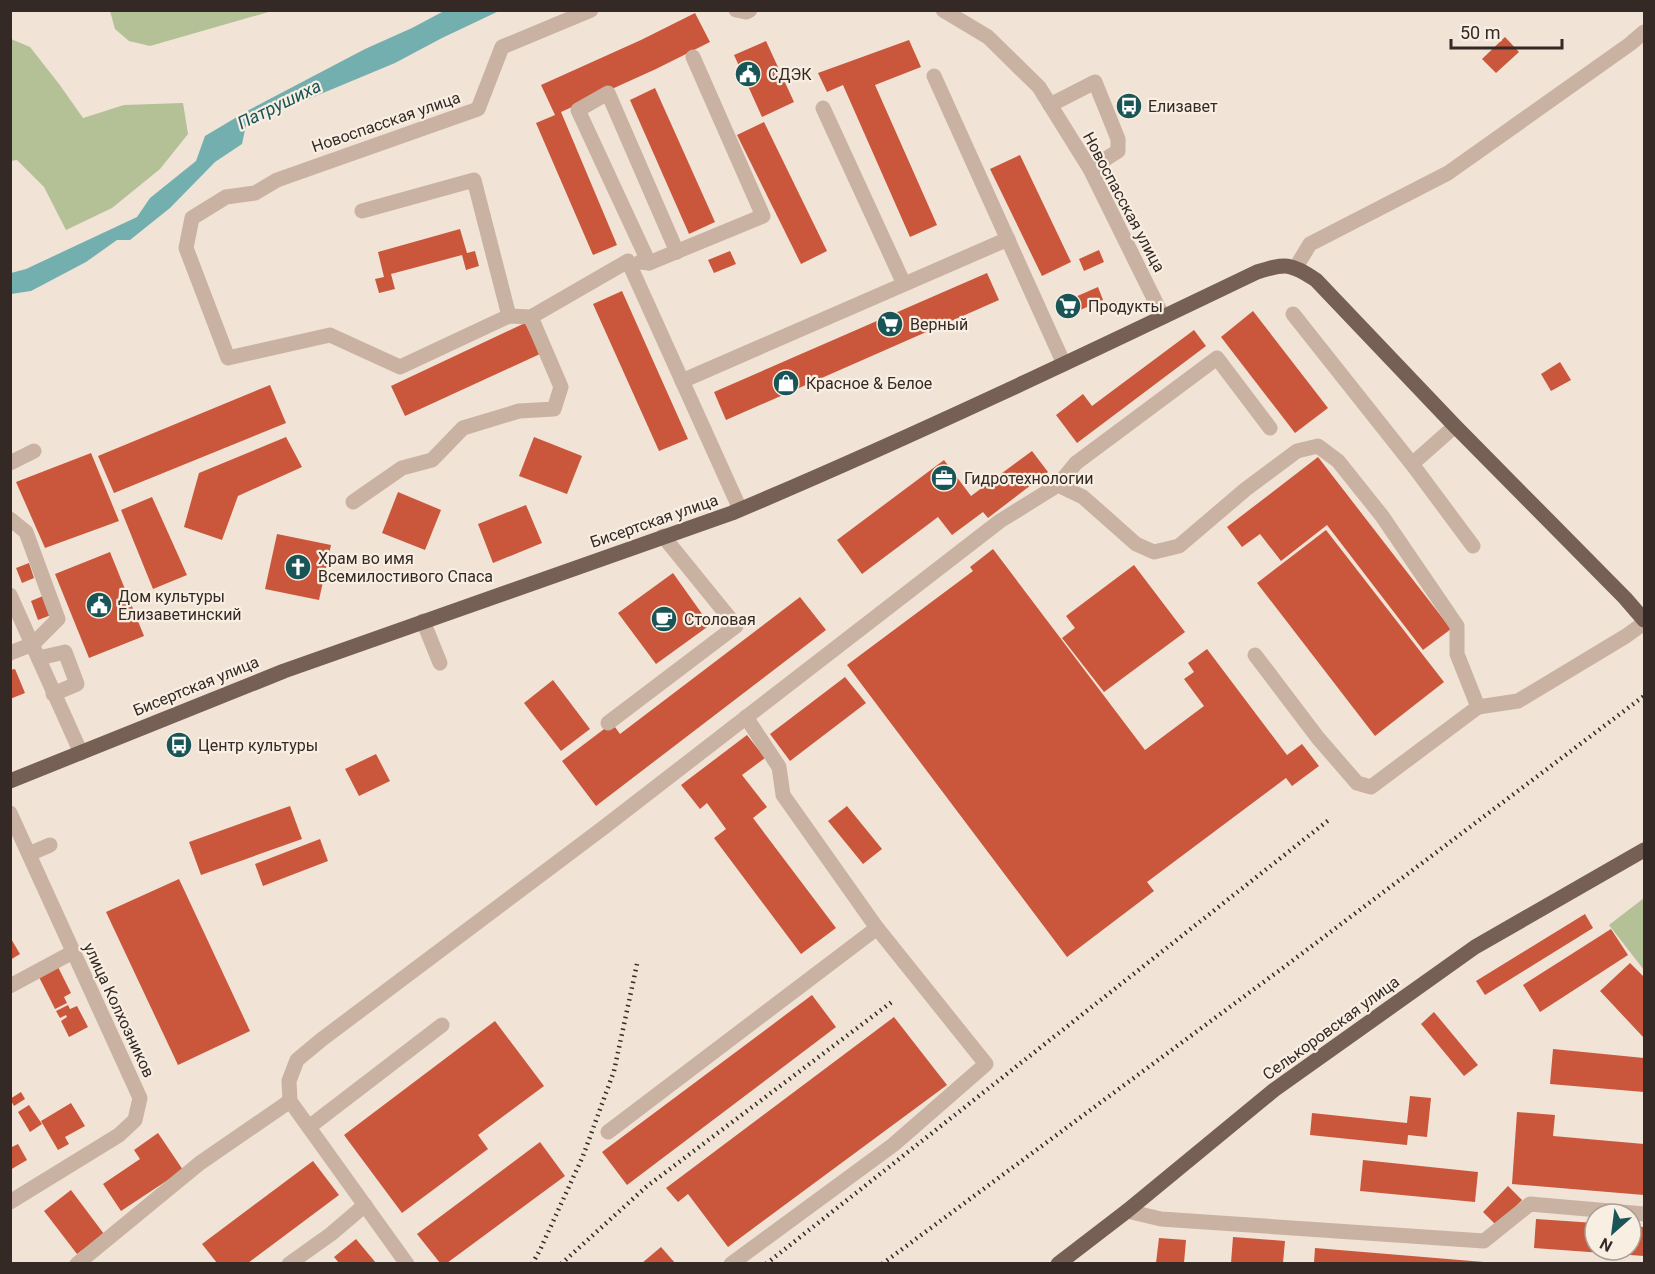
<svg xmlns="http://www.w3.org/2000/svg" width="1655" height="1274" font-family="Roboto,sans-serif">
<style>
.green{fill:#b4c096}
.water{fill:#74afaf}
.building{fill:#ca573b}
.lines{fill:none;stroke-linecap:round;stroke-linejoin:round}
.minor{stroke:#c9b2a2;stroke-width:15}
.major{stroke:#765f55;stroke-width:15}
.rail{stroke:#342925;stroke-width:4.5;stroke-dasharray:1.5 4.5;stroke-linecap:butt}
.labels{text-anchor:middle;dominant-baseline:central;stroke-width:4.5;stroke-linejoin:round;paint-order:stroke}
.poi-label{font-size:16px;fill:#342925;stroke:#f9eee2;text-anchor:start}
.street-label{font-size:16px;fill:#342925;stroke:#f9eee2}
.water-label{font-size:18px;font-style:italic;fill:#195556;stroke:#f9eee2}
</style>
<rect width="100%" height="100%" fill="#f1e3d6"/>
<g class="green">
<path d="M 110,11 L 110,10 L 272,11 L 150,46 L 129,41 L 115,29 Z"/>
<path d="M 11,39 L 30,47 L 59,84 L 83,118 L 124,105 L 183,103 L 188,134 L 160,169 L 112,208 L 66,230 L 44,187 L 17,160 L 11,161 Z"/>
<path d="M 1644,898 L 1644,970 L 1609,925 Z"/>
</g>
<path class="water" d="M 444,11 L 499,11 L 442,38 L 395,63 L 246,125 L 242,144 L 215,162 L 170,208 L 130,240 L 117,240 L 86,262 L 31,291 L 11,294 L 11,273 L 26,269 L 137,217 L 150,198 L 196,161 L 205,136 L 247,111 L 365,49 L 412,28 Z"/>
<g class="building">
<path d="M 695,13 L 710,42 L 656,69 L 561,112 L 617,245 L 593,255 L 536,123 L 555,115 L 541,85 L 641,40 Z"/>
<path d="M 1505,37 L 1519,52 L 1496,73 L 1482,59 Z"/>
<path d="M 909,40 L 921,67 L 875,85 L 937,225 L 910,237 L 843,85 L 827,92 L 818,73 Z"/>
<path d="M 766,41 L 794,102 L 762,117 L 734,55 Z"/>
<path d="M 655,88 L 715,222 L 689,234 L 630,100 Z"/>
<path d="M 764,122 L 827,251 L 801,264 L 737,135 Z"/>
<path d="M 1020,155 L 1071,262 L 1042,276 L 990,169 Z"/>
<path d="M 460,229 L 467,253 L 475,251 L 479,266 L 466,270 L 462,255 L 391,274 L 395,289 L 379,293 L 375,279 L 384,277 L 378,252 Z"/>
<path d="M 1099,250 L 1104,262 L 1084,271 L 1079,259 Z"/>
<path d="M 730,251 L 736,264 L 714,273 L 708,260 Z"/>
<path d="M 987,273 L 999,300 L 726,420 L 714,392 Z"/>
<path d="M 1098,287 L 1103,300 L 1071,314 L 1066,301 Z"/>
<path d="M 622,291 L 688,439 L 659,451 L 593,304 Z"/>
<path d="M 1253,311 L 1328,408 L 1295,433 L 1221,337 Z"/>
<path d="M 525,323 L 540,354 L 405,416 L 391,386 Z"/>
<path d="M 1194,330 L 1206,346 L 1077,443 L 1056,415 L 1083,394 L 1092,406 Z"/>
<path d="M 1560,362 L 1571,380 L 1551,391 L 1541,374 Z"/>
<path d="M 270,385 L 286,423 L 114,493 L 98,456 Z"/>
<path d="M 286,437 L 302,467 L 238,496 L 222,540 L 184,527 L 199,473 Z"/>
<path d="M 534,437 L 582,456 L 567,494 L 519,476 Z"/>
<path d="M 1032,451 L 1048,472 L 988,518 L 983,512 L 952,535 L 938,517 L 862,574 L 837,540 L 944,460 L 971,496 Z"/>
<path d="M 91,453 L 119,521 L 45,548 L 16,482 Z"/>
<path d="M 1318,457 L 1451,629 L 1423,650 L 1327,525 L 1281,561 L 1260,534 L 1242,547 L 1227,527 Z"/>
<path d="M 398,492 L 441,510 L 425,550 L 382,533 Z"/>
<path d="M 152,497 L 187,575 L 153,589 L 121,510 Z"/>
<path d="M 526,505 L 542,543 L 493,563 L 478,524 Z"/>
<path d="M 1326,530 L 1444,682 L 1375,736 L 1257,583 Z"/>
<path d="M 277,534 L 331,545 L 319,600 L 265,589 Z"/>
<path d="M 993,549 L 1145,750 L 1204,706 L 1184,679 L 1194,672 L 1188,663 L 1207,649 L 1287,755 L 1302,744 L 1319,766 L 1292,786 L 1286,778 L 1147,882 L 1154,891 L 1067,957 L 847,665 L 973,571 L 970,567 Z"/>
<path d="M 110,552 L 144,636 L 89,658 L 55,574 Z"/>
<path d="M 29,563 L 34,578 L 22,583 L 16,568 Z"/>
<path d="M 1134,565 L 1185,632 L 1104,692 L 1062,638 L 1075,628 L 1066,616 Z"/>
<path d="M 673,573 L 710,625 L 656,664 L 618,613 Z"/>
<path d="M 43,596 L 51,615 L 38,620 L 31,601 Z"/>
<path d="M 800,597 L 826,630 L 596,806 L 562,761 L 612,723 L 620,734 Z"/>
<path d="M 15,669 L 25,693 L 10,699 L 10,670 Z"/>
<path d="M 845,677 L 866,703 L 790,761 L 770,734 Z"/>
<path d="M 553,680 L 590,729 L 561,751 L 524,703 Z"/>
<path d="M 747,735 L 765,758 L 742,775 L 767,807 L 753,818 L 836,928 L 801,954 L 714,838 L 726,829 L 707,803 L 700,809 L 681,785 Z"/>
<path d="M 376,754 L 390,781 L 359,796 L 345,769 Z"/>
<path d="M 290,806 L 302,839 L 201,875 L 189,842 Z"/>
<path d="M 847,806 L 882,849 L 863,864 L 828,821 Z"/>
<path d="M 320,839 L 328,861 L 263,886 L 255,864 Z"/>
<path d="M 179,879 L 250,1031 L 178,1065 L 106,912 Z"/>
<path d="M 1585,914 L 1593,928 L 1485,995 L 1476,981 Z"/>
<path d="M 1611,929 L 1628,955 L 1540,1012 L 1523,985 Z"/>
<path d="M 10,937 L 20,954 L 10,960 Z"/>
<path d="M 1630,963 L 1644,977 L 1644,1038 L 1600,991 Z"/>
<path d="M 58,967 L 71,993 L 64,997 L 67,1003 L 55,1009 L 39,977 Z"/>
<path d="M 812,995 L 836,1027 L 627,1185 L 602,1152 Z"/>
<path d="M 68,1005 L 70,1009 L 77,1006 L 88,1027 L 69,1037 L 61,1021 L 67,1017 L 66,1015 L 60,1018 L 56,1011 Z"/>
<path d="M 1434,1012 L 1478,1065 L 1464,1076 L 1421,1024 Z"/>
<path d="M 894,1017 L 947,1085 L 728,1247 L 688,1194 L 678,1202 L 666,1188 Z"/>
<path d="M 495,1021 L 544,1086 L 478,1135 L 488,1149 L 402,1213 L 344,1135 Z"/>
<path d="M 1553,1049 L 1644,1058 L 1644,1092 L 1550,1084 Z"/>
<path d="M 21,1092 L 25,1099 L 14,1106 L 10,1099 Z"/>
<path d="M 1410,1096 L 1431,1098 L 1427,1137 L 1408,1135 L 1407,1145 L 1310,1135 L 1312,1113 L 1407,1123 Z"/>
<path d="M 71,1103 L 85,1126 L 65,1137 L 69,1144 L 58,1150 L 41,1121 Z"/>
<path d="M 29,1105 L 42,1124 L 30,1132 L 18,1112 Z"/>
<path d="M 1517,1112 L 1555,1115 L 1553,1136 L 1644,1144 L 1644,1195 L 1512,1184 Z"/>
<path d="M 158,1133 L 183,1170 L 121,1211 L 103,1184 L 140,1159 L 134,1150 Z"/>
<path d="M 540,1142 L 565,1176 L 447,1263 L 440,1263 L 417,1234 Z"/>
<path d="M 18,1144 L 27,1160 L 10,1170 L 10,1148 Z"/>
<path d="M 1363,1160 L 1478,1172 L 1475,1202 L 1360,1191 Z"/>
<path d="M 313,1161 L 339,1195 L 248,1263 L 217,1263 L 202,1244 Z"/>
<path d="M 1508,1186 L 1522,1200 L 1497,1226 L 1483,1212 Z"/>
<path d="M 71,1190 L 104,1234 L 77,1254 L 44,1211 Z"/>
<path d="M 1536,1219 L 1595,1223 L 1595,1250 L 1631,1250 L 1631,1226 L 1644,1227 L 1644,1256 L 1534,1248 Z"/>
<path d="M 1233,1237 L 1285,1241 L 1283,1263 L 1231,1263 Z"/>
<path d="M 1159,1238 L 1186,1240 L 1184,1263 L 1156,1263 Z"/>
<path d="M 356,1239 L 376,1263 L 339,1263 L 334,1257 Z"/>
<path d="M 661,1247 L 675,1263 L 642,1263 Z"/>
<path d="M 1315,1248 L 1484,1262 L 1484,1263 L 1314,1263 Z"/>
</g>
<g class="lines">
<g class="minor">
<path d="M 591,10 L 502,47 L 478,109 L 277,180 L 255,193 L 226,197 L 192,218 L 186,248 L 228,358 L 330,335 L 400,367 L 509,316 L 531,317 L 628,261 L 740,509"/>
<path d="M 736,10 L 746,12 L 750,10"/>
<path d="M 943,10 L 988,37 L 1039,87 L 1090,169 L 1163,317"/>
<path d="M 934,76 L 1064,364"/>
<path d="M 1050,105 L 1095,82 L 1118,139 L 1118,151 L 1090,169"/>
<path d="M 823,108 L 904,284"/>
<path d="M 362,211 L 474,180 L 509,316"/>
<path d="M 640,262 L 649,263 L 763,216 L 693,57"/>
<path d="M 649,263 L 578,110 L 608,93 L 677,252"/>
<path d="M 1296,267 L 1310,244 L 1448,173 L 1630,44 L 1644,32"/>
<path d="M 1293,314 L 1412,464 L 1473,546"/>
<path d="M 682,381 L 1008,239"/>
<path d="M 10,463 L 34,451"/>
<path d="M 1412,464 L 1455,426"/>
<path d="M 1058,485 L 1076,463 L 1217,358 L 1270,428"/>
<path d="M 353,502 L 402,468 L 432,460 L 463,428 L 519,411 L 554,409 L 561,387 L 531,317"/>
<path d="M 10,519 L 26,532 L 58,619 L 33,644 L 10,653"/>
<path d="M 10,595 L 81,753"/>
<path d="M 423,621 L 440,663"/>
<path d="M 1255,655 L 1318,738 L 1357,783 L 1371,787 L 1478,707 L 1518,701 L 1626,636 L 1644,623"/>
<path d="M 39,658 L 65,652 L 77,684 L 53,694"/>
<path d="M 608,723 L 736,626 L 663,536"/>
<path d="M 10,813 L 140,1098 L 135,1120 L 119,1135 L 10,1202"/>
<path d="M 29,854 L 50,845"/>
<path d="M 10,986 L 73,952"/>
<path d="M 309,1127 L 442,1025"/>
<path d="M 608,1132 L 877,928 L 783,795 L 779,767 L 746,717"/>
<path d="M 1127,1211 L 1161,1219 L 1484,1241 L 1530,1204 L 1644,1214"/>
<path d="M 77,1264 L 200,1163 L 290,1101"/>
<path d="M 289,1264 L 331,1234 L 365,1205"/>
<path d="M 407,1264 L 290,1101 L 289,1081 L 297,1060 L 321,1040 L 603,828 L 1000,521 L 1058,485 L 1083,497 L 1136,544 L 1154,552 L 1179,546 L 1246,489 L 1297,451 L 1318,446 L 1338,461 L 1382,516 L 1457,626 L 1457,654 L 1478,707"/>
<path d="M 731,1264 L 893,1145 L 986,1064 L 877,928"/>
</g>
<g class="major">
<path d="M 10,781 L 284,671 L 732,513 C 910,438 1084,355 1257,272 C 1286,263 1290,263 1316,280 L 1455,426 L 1625,598 L 1644,620"/>
<path d="M 1058,1264 L 1127,1211 L 1274,1090 L 1475,947 L 1644,850"/>
</g>
<g class="rail">
<path d="M 532,1264 L 540,1250 L 583,1156 L 614,1071 L 637,964"/>
<path d="M 561,1264 L 646,1187 L 893,1001"/>
<path d="M 766,1264 L 1330,819"/>
<path d="M 882,1264 L 1284,967 L 1644,696"/>
</g>
</g>
<defs>
<symbol id="civic-disc" viewBox="-11 -11 22 22"><circle r="9.5" fill="#195556" stroke="#f9eee2"/><path d="M-.6-6.5H3V-4.5H.6V-3L4-1V1h2V6H-6V1h2V-1L-.6-3ZM-1.2 2.5V6h2.4V2.5Z" fill="#fff"/></symbol>
<symbol id="bus-disc" viewBox="-11 -11 22 22"><circle r="9.5" fill="#195556" stroke="#f9eee2"/><path d="M-5-6H5V4H4V6H2V4H-2V6H-4V4H-5ZM-3.5-4V0h7V-4ZM-3.5 1.2v1.5H-2V1.2ZM2 1.2v1.5H3.5V1.2Z" fill="#fff"/></symbol>
<symbol id="supermarket-disc" viewBox="-11 -11 22 22"><circle r="9.5" fill="#195556" stroke="#f9eee2"/><path d="M-6-5.5h2.5l.6 2H6L4.5 2H-2.5L-4.4-4H-6ZM-1.5 3.2a1.3 1.3 0 1 0 .1 0ZM3 3.2a1.3 1.3 0 1 0 .1 0Z" fill="#fff"/></symbol>
<symbol id="shop-disc" viewBox="-11 -11 22 22"><circle r="9.5" fill="#195556" stroke="#f9eee2"/><path d="M-5-2.5h2.3a2.7 3.5 0 0 1 5.4 0H5L5.5 6h-11ZM-1.5-2.5h3a1.5 2.3 0 0 0-3 0Z" fill="#fff"/></symbol>
<symbol id="office-disc" viewBox="-11 -11 22 22"><circle r="9.5" fill="#195556" stroke="#f9eee2"/><path d="M-6-3h4V-5.5h4V-3h4V5H-6ZM-1-4.5V-3h2v-1.5ZM-6 0V1H6V0Z" fill="#fff"/></symbol>
<symbol id="church-disc" viewBox="-11 -11 22 22"><circle r="9.5" fill="#195556" stroke="#f9eee2"/><path d="M-1.2-6h2.4v3.5h3.3v2.4h-3.3V6h-2.4V-.1h-3.3v-2.4h3.3Z" fill="#fff"/></symbol>
<symbol id="cafe-disc" viewBox="-11 -11 22 22"><circle r="9.5" fill="#195556" stroke="#f9eee2"/><path d="M-5.5-4.5H6V0H3Q3 3.5 0 3.5H-2.5Q-5.5 3.5-5.5 0ZM3-3.2v2h1.7v-2ZM-6 4.5H4V6H-6Z" fill="#fff"/></symbol>
</defs>
<g fill-rule="evenodd">
<use href="#civic-disc" x="733" y="59" width="30" height="30"/>
<use href="#bus-disc" x="1114" y="91" width="30" height="30"/>
<use href="#supermarket-disc" x="1053" y="291" width="30" height="30"/>
<use href="#supermarket-disc" x="875" y="309" width="30" height="30"/>
<use href="#shop-disc" x="771" y="368" width="30" height="30"/>
<use href="#office-disc" x="929" y="463" width="30" height="30"/>
<use href="#church-disc" x="283" y="552" width="30" height="30"/>
<use href="#civic-disc" x="84" y="590" width="30" height="30"/>
<use href="#cafe-disc" x="649" y="604" width="30" height="30"/>
<use href="#bus-disc" x="164" y="730" width="30" height="30"/>
</g>
<g class="labels">
<g class="poi-label">
<text x="768" y="74">СДЭК</text>
<text x="1148" y="106">Елизавет</text>
<text x="1088" y="306">Продукты</text>
<text x="910" y="324">Верный</text>
<text x="806" y="383">Красное &amp; Белое</text>
<text x="964" y="478">Гидротехнологии</text>
<text x="318" y="558">Храм во имя<tspan x="318" dy="18">Всемилостивого Спаса</tspan></text>
<text x="118" y="596">Дом культуры<tspan x="118" dy="18">Елизаветинский</tspan></text>
<text x="684" y="619">Столовая</text>
<text x="198" y="745">Центр культуры</text>
</g>
<g class="street-label">
<text transform="translate(386 122) rotate(-19)">Новоспасская улица</text>
<text transform="translate(1124 202) rotate(62)">Новоспасская улица</text>
<text transform="translate(654 521) rotate(-19)">Бисертская улица</text>
<text transform="translate(196 686) rotate(-22)">Бисертская улица</text>
<text transform="translate(119 1010) rotate(65)">улица Колхозников</text>
<text transform="translate(1331 1028) rotate(-36)">Селькоровская улица</text>
</g>
<g class="water-label">
<text transform="translate(279 104) rotate(-26)">Патрушиха</text>
</g>
</g>
<rect width="1655" height="1274" fill="none" stroke="#342925" stroke-width="24"/>
<g transform="translate(1613 1232) rotate(208)"><circle r="28" fill="#f9eee2" stroke="#aa9f96" stroke-width="1.5"/>
<path d="M0-4.5L10 22L0 15L-10 22Z" fill="#195556"/>
<text y="-9" font-size="16" font-weight="bold" text-anchor="middle" fill="#342925">N</text>
</g>
<path d="M1451 39v9h111v-9" fill="none" stroke="#342925" stroke-width="3"/>
<text x="1460" y="39" font-size="18" fill="#342925" stroke="#f9eee2" stroke-width="4.5" paint-order="stroke">50 m</text>
</svg>
